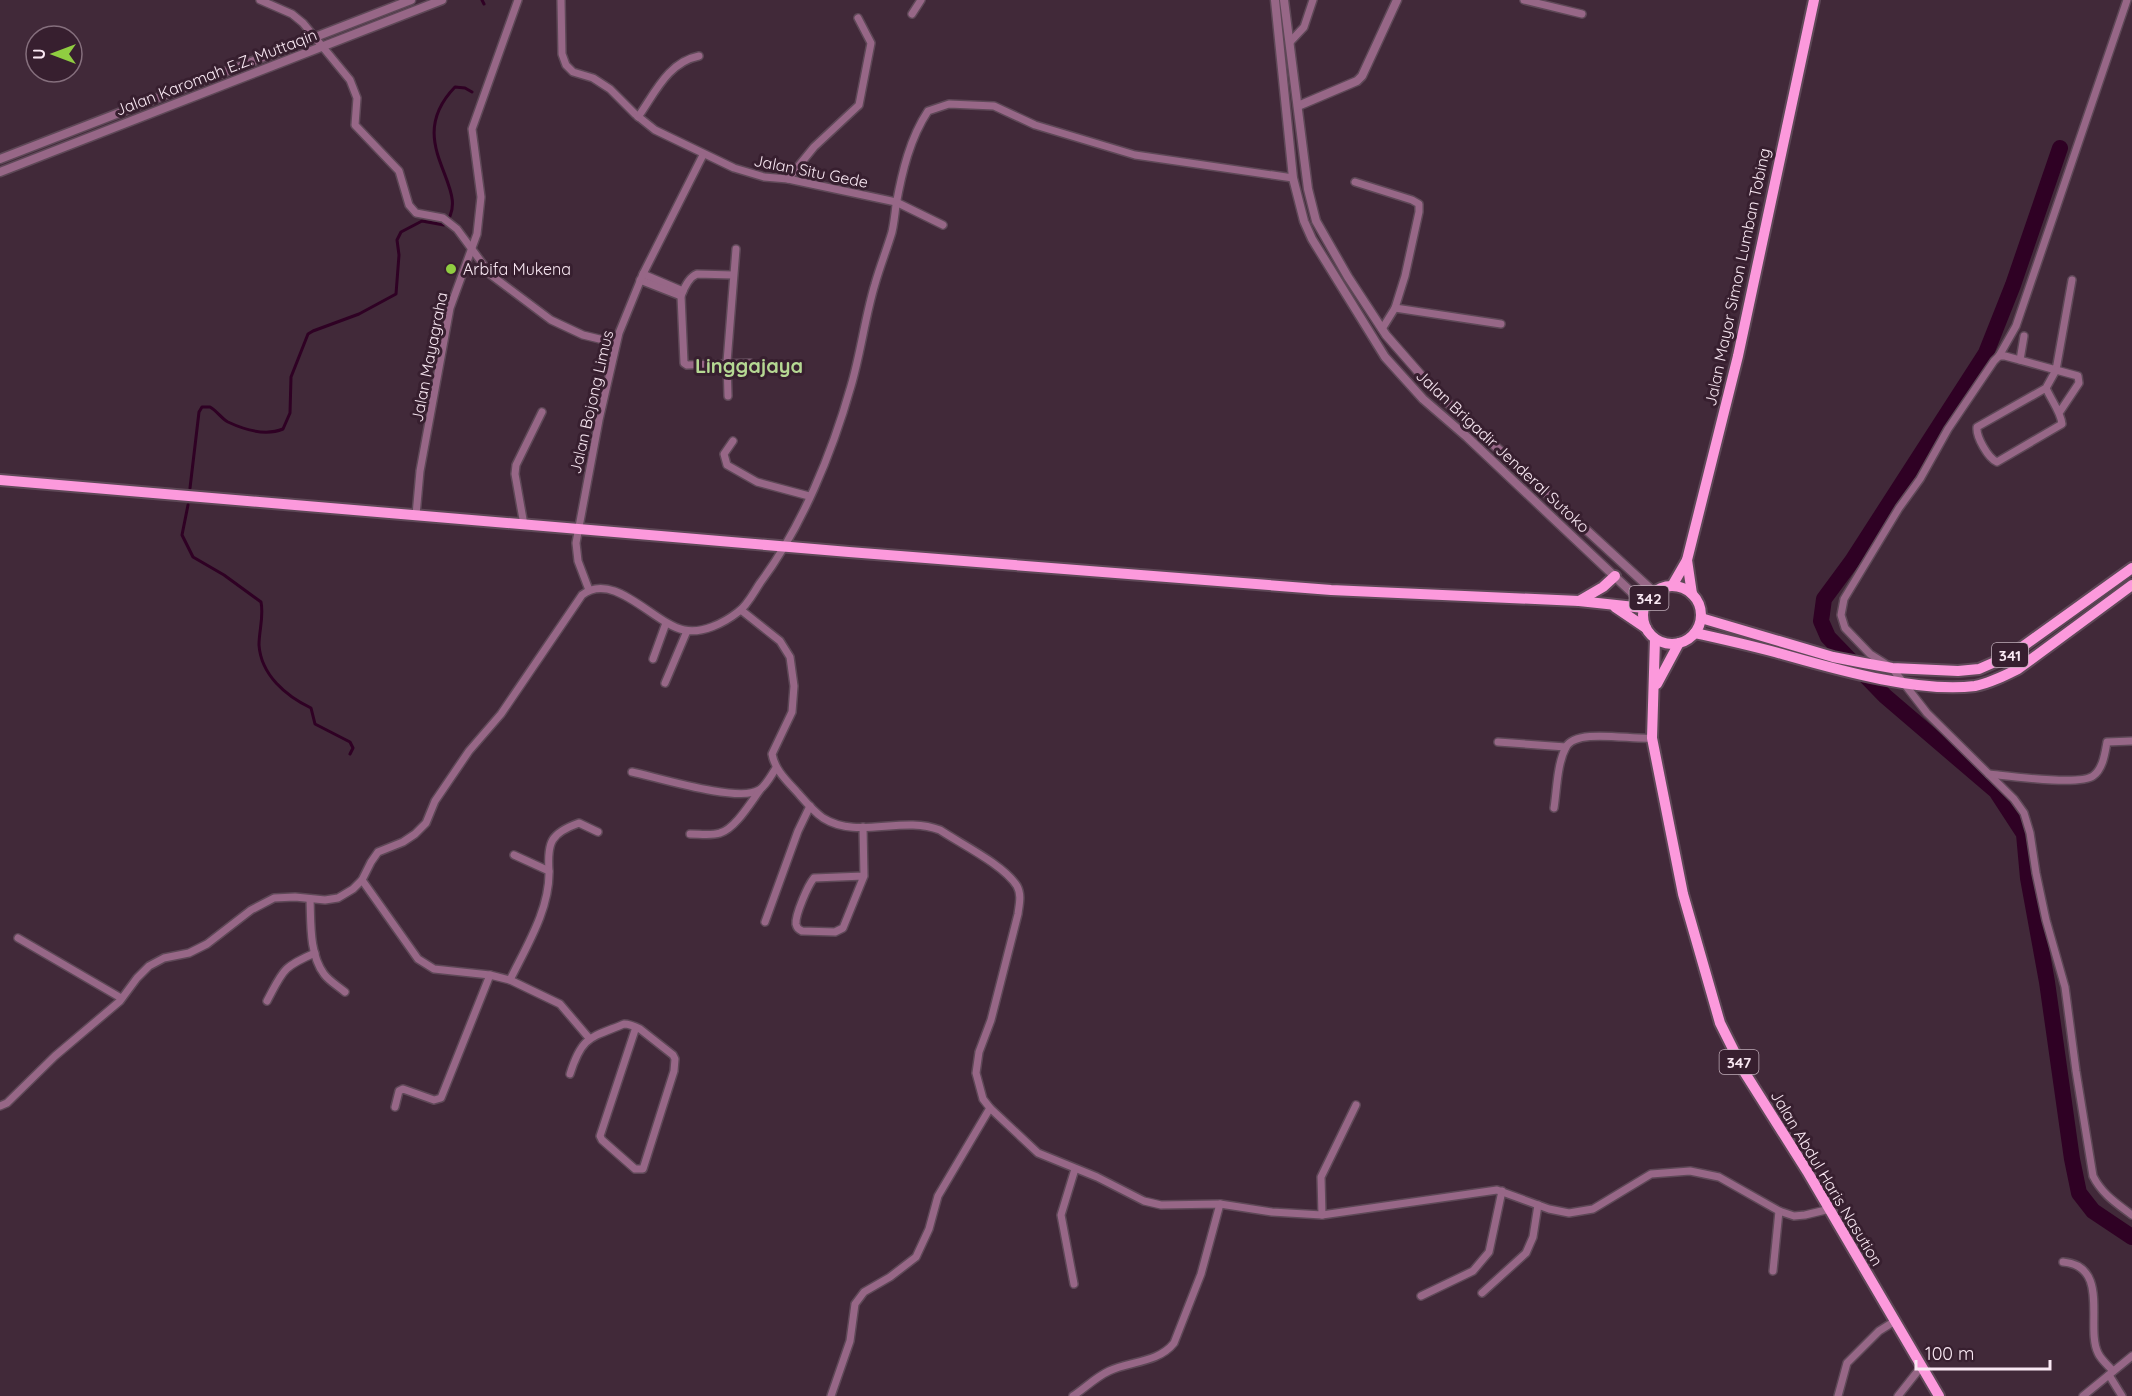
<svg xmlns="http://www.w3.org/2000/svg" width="2132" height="1396" font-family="Quicksand,sans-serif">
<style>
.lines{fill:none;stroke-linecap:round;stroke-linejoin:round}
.stream{stroke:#2f0124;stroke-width:3}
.river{stroke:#2f0124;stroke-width:16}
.minor-casing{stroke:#5e4857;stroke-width:10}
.tertiary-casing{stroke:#5e4857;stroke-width:11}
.primary-casing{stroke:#5e4857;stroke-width:14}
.minor{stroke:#976787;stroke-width:7}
.tertiary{stroke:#976787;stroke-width:8}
.primary{stroke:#fc99dc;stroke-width:10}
.poi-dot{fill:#90cd41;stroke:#371f2f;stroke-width:2}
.labels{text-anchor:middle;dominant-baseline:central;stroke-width:6;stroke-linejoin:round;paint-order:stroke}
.shield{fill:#371f2f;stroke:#bfacb8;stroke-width:1.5}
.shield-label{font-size:15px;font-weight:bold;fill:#f9e8f3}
.street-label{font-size:16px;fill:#f9e8f3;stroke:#371f2f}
.poi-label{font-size:16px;fill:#f9e8f3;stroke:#371f2f;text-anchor:start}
.quarter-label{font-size:20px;font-weight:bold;fill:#b5d893;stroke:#371f2f}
</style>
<rect width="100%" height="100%" fill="#412939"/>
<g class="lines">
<g class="stream">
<path d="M 482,0 L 484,4"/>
<path d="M 190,488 L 199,412 L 202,407 L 210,407 C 217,411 222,419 228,422 C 245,430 266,436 283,429 L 290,413 L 291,377 L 308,334 L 313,331 L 359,314 L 396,294 L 399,255 L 397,240 L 401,232 L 422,221 L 444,225 C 477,189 399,145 455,87 L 465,88 L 472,92"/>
<path d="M 188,505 L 182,535 L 193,557 L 224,575 L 261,602 C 264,617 259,630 259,645 C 261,675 286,696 311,708 L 315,724 L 350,742 L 353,748 L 350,754"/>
</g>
<path class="river" d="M 2060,148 L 2013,285 L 1986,353 L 1852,561 L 1824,599 L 1821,621 L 1828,637 L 1885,696 L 1996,791 L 2024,834 L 2028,878 L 2047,982 L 2072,1159 L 2079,1193 L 2093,1211 L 2132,1237"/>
<defs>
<g id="minor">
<path d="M 260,0 L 292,14 L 303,23 L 350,80 L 357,98 L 355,125 L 399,171 L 409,205 L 416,213 L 443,218 L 457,229 L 491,275 L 551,320 L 583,335 L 616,343"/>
<path d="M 561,0 L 562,54 L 566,65 L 573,72 L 593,78 L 610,89 L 635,114 L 655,130 L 734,168 L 764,177 L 788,179 L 896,202 L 943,225"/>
<path d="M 1524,0 L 1582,14"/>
<path d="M 912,14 L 921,0"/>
<path d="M 1290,42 L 1304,27 L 1313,0"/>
<path d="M 638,117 C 655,93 668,62 699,56"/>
<path d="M 788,179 L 814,147 L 859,105 L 871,43 L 858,18"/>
<path d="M 1355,182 L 1412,200 L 1419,204 L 1419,212 L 1405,276 L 1395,308 L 1382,329"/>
<path d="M 643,274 L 683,291"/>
<path d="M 733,275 L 697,274 C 689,277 684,288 681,296 L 684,363 L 687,365 L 750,363"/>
<path d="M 640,280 L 681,296"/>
<path d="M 2072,280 L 2056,370 L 2005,356 L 1999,356 L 1994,361 L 1948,429 L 1920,479 L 1899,508 L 1844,599 L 1841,615 L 1845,628 L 1870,654 L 1892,668 L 1927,713 L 2014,799 L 2024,813 L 2030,833 L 2036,873 L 2046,920 L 2065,987 L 2076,1071 L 2093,1176 C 2102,1194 2116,1203 2132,1215"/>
<path d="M 1395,308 L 1501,324"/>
<path d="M 1999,356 L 2016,326 L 2127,0"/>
<path d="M 2020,360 L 2024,336"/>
<path d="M 2046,388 L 1977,427 C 1976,437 1988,458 1997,462 L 2062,424 C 2061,412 2051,400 2046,388 L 2056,370 L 2078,376 L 2079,383 L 2059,413"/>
<path d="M 728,396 L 727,362 L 736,249"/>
<path d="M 733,441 L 724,454 L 727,465 L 757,482 L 809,496"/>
<path d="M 416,515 L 420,471 L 450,308 L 477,234 L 481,197 L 472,129 L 518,0"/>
<path d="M 524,525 L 515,474 L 516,465 L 542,412"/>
<path d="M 589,590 L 578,561 L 576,543 L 599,420 L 619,333 L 643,274 L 703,155"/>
<path d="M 741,610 L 780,641 L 790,657 L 794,686 L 792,712 L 772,754 C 775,770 786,780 797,792 C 805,801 813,811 823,818 C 858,840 902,815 940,830 C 961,844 1004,865 1017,886 C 1022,895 1019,905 1018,914 L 991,1020 L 979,1052 L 976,1073 L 983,1099 L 990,1108 L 1038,1153 L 1097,1177 L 1144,1201 L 1161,1205 L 1220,1204 L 1272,1212 L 1322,1215 L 1497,1190 L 1549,1209 L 1569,1213 L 1593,1209 L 1651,1174 L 1690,1171 L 1719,1177 L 1779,1211 L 1794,1216 L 1805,1215 L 1830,1209"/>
<path d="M 653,659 L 666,623"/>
<path d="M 665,683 L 687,631"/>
<path d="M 1498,742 L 1566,747"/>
<path d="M 632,772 C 656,777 739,803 759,790 C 766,786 772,774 776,768"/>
<path d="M 1989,774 C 2009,776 2079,786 2093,776 C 2103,769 2105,753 2107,742 L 2132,741"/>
<path d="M 1554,808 C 1557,789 1557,764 1566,747 C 1576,728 1631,740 1652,738"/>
<path d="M 863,827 L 864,876 L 843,928 L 835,932 L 802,931 C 798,929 797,928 796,924 C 795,915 808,885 814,878 L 864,876"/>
<path d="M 690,834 C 700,834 711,836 720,833 C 735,829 751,802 760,790"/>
<path d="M 549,871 C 547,842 551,833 579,823 L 598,832"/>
<path d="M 362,880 L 418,959 L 434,969 L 490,975 L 510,980 L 560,1004 L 589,1038"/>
<path d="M 310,899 C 311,922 309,954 324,974 C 329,981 338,986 345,992"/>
<path d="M 765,922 L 798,831 L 810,806"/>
<path d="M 18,938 L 121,998"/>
<path d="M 510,980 C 526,947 550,909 549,871 L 514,855"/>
<path d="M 267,1001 C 283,971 282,967 315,953"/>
<path d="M 570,1074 C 582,1036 590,1038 624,1024 C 630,1024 634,1026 640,1029 L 673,1055 L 675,1059 L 674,1071 L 643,1169 L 635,1169 L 602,1140 L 600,1136 L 636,1027"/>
<path d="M 0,1106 L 7,1103 L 55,1056 L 120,1001 L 137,978 L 149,966 L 164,958 L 189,953 L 207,944 L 251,910 L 274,898 L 295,897 L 325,900 L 338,898 L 353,889 L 362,880 L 371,862 L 378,852 L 403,842 L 415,834 L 426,823 L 435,801 L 469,751 L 501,714 L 582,595 C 614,570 654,624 684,630 C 702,634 724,623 738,612 C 747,606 754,592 760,583 C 802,527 832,453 851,386 C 861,352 865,317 875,284 C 880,266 887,249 892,232 C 894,223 895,214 896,205 C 902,172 910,138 928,111 L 949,104 L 994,106 L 1035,125 L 1135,155 L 1293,178"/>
<path d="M 395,1107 L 399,1091 L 403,1089 L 434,1100 L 441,1098 L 490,975"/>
<path d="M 1322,1215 L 1321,1177 L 1356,1105"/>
<path d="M 2063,1262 C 2111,1266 2085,1327 2098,1353 C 2101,1360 2109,1366 2113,1371"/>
<path d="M 1773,1271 L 1779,1211"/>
<path d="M 1074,1284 L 1061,1215 L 1075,1169"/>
<path d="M 1482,1293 L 1526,1253 L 1533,1237 L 1538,1205"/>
<path d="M 1421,1296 L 1473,1271 L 1489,1252 L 1502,1191"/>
<path d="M 2109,1375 L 2122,1396"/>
<path d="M 831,1396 L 850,1341 L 855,1304 L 864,1292 L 890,1277 L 916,1257 L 929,1229 L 938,1196 L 990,1108"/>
<path d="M 1073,1396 C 1085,1388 1096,1377 1109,1371 C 1130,1361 1158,1363 1174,1343 L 1201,1274 L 1220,1204"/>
<path d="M 1838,1396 L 1847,1363 L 1879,1331 L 1895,1321"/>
<path d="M 1898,1396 L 1921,1367"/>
<path d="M 2083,1396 L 2132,1356"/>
</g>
<g id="tertiary">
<path d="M 1275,0 L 1293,178 L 1304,221 L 1312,239 L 1385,357 L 1423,399 L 1467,437 L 1645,605"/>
<path d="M 1284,0 L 1308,189 L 1316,221 L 1348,277 L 1386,335 L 1435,391 L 1654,592"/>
<path d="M 1298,106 L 1357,81 L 1362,76 L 1397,0"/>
<path d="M 0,159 L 411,0"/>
<path d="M 0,172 L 442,0"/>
</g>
<g id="primary">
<path d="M 0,480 L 849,552 L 1331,590 L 1579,601 L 1644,608"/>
<path d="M 1687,560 L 1692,594"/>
<path d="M 1672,586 L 1687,560 L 1738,356 L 1814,0"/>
<circle cx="1672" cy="615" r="29"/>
<path d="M 1579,601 L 1603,587 L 1615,576"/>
<path d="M 1615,607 L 1646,628"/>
<path d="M 1701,618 L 1833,657 L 1864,663 L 1892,668 L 1958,671 L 1979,669 L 2011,655 L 2132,568"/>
<path d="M 1695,633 C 1726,640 1758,647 1789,656 C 1842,671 1921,693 1975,686 C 1990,683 2004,676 2018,669 L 2132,585"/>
<path d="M 1655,639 L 1652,738 L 1683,894 L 1720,1023 L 1745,1073 L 1807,1171 L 1939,1396"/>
<path d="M 1657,684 L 1679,643"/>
</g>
</defs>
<use href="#minor" class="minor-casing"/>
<use href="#tertiary" class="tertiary-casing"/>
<use href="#primary" class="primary-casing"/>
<use href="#minor" class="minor"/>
<use href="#tertiary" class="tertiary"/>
<use href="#primary" class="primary"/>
</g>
<circle class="poi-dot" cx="451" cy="269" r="6"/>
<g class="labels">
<g class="shield">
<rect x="1629.5" y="586" width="39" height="24" rx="4.5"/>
<rect x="1992" y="643" width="36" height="24" rx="4.5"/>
<rect x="1719.5" y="1050" width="39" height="24" rx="4.5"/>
</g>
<g class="shield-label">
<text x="1649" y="598">342</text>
<text x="2010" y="655">341</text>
<text x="1739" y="1062">347</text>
</g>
<g class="street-label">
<text transform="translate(216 72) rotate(-21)">Jalan Karomah E.Z. Muttaqin</text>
<text transform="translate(811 171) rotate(11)">Jalan Situ Gede</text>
<text transform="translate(1737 277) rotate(-78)">Jalan Mayor Simon Lumban Tobing</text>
<text transform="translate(429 357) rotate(-79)">Jalan Mayagraha</text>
<text transform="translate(591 402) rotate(-77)">Jalan Bojong Limus</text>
<text transform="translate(1503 451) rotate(43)">Jalan Brigadir Jenderal Sutoko</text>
<text transform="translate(1827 1178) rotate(59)">Jalan Abdul Haris Nasution</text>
</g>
<g class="poi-label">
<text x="463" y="269">Arbifa Mukena</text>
</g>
<g class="quarter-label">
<text x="749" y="365">Linggajaya</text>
</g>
</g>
<g transform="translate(54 54) rotate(270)"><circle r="28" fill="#371f2f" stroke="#856f7d" stroke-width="1.5"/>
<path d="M0-4.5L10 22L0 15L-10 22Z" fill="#90cd41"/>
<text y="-9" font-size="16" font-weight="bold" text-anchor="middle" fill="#f9e8f3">U</text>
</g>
<path d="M1916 1360v9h134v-9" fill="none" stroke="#f9e8f3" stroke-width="3"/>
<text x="1925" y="1360" font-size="18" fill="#f9e8f3" stroke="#371f2f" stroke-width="4.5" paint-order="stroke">100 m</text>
</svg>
